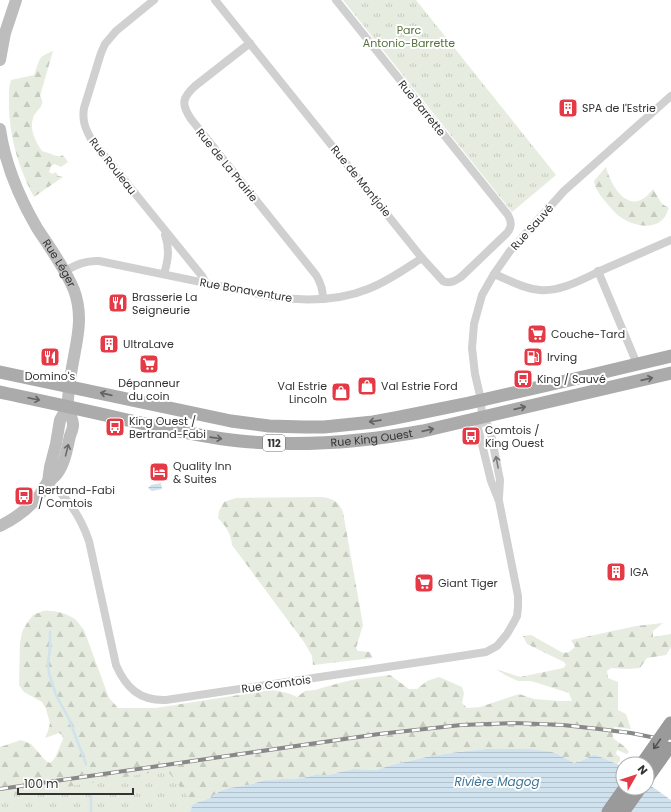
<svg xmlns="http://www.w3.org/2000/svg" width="671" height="812" font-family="Poppins,sans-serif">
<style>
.forest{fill:url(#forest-firs)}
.park{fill:url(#park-tufts)}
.water{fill:url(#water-rules)}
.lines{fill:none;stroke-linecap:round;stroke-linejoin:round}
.stream{stroke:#cfe2ee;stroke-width:2.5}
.street{stroke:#d0d0d0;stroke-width:8}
.secondary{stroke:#bdbdbd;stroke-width:12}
.primary{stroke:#ababab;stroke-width:13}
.highway{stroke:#9a9a9a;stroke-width:15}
.rail-casing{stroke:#888;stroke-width:4}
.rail{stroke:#fff;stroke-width:2.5;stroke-dasharray:8;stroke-linecap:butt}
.highway-bridge{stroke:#9a9a9a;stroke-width:15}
.oneway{stroke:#636363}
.oneway2{stroke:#6a6a6a}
.oneway3{stroke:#7a7a7a}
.oneway4{stroke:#525252}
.labels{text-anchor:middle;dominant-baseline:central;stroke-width:4;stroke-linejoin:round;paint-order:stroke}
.shield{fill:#fff;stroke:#707070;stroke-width:1}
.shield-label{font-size:10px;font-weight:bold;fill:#333}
.park-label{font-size:11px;fill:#56703f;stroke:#fff}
.street-label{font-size:11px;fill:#333;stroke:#fff}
.poi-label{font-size:11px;fill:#333;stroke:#fff;text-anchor:start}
.water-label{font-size:12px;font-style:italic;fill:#3f7597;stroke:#fff}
</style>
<defs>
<pattern id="forest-firs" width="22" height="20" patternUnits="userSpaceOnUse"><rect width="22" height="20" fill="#e6ecdf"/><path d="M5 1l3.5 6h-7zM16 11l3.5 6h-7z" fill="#c6cbc0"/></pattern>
<pattern id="park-tufts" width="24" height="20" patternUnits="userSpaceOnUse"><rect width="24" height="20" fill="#e6ecdf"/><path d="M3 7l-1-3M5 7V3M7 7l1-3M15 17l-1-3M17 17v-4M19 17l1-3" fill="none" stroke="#c6cbc0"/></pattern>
<pattern id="water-rules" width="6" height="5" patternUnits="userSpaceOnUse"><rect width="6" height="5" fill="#cfe2ee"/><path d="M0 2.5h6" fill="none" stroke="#b2c2cd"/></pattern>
</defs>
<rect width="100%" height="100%" fill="#fff"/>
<g class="forest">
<path d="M 53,51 L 40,96 C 47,106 36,109 33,118 C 29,130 36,142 42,151 L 51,154 L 59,157 L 63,155 L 68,162 L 61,167 L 54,164 L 51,166 L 49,172 L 52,174 L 56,172 L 58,176 L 63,177 L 34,197 C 18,167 8,133 9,98 C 9,92 9,86 11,80 L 34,75 C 40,60 37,57 53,51 Z"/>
<path d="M 606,167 C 612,190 632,218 653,189 L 662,204 L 669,208 C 667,211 666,217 663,219 C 652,231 631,225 619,216 C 614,212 600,196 597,190 C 595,188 595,184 594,181 Z"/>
<path d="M 322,497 C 334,499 338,501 343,512 L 363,625 L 356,648 L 358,651 L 370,652 L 373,658 L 313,665 L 312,656 L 304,642 L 232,545 C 231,534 226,526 218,518 L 219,511 L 224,502 L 236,498 Z"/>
<path d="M 43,611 C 53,610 67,613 76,620 C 79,623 81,627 84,630 L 109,698 L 118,708 L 156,708 L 271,690 C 281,691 289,693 297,697 L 305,691 L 315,690 L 332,685 L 352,680 L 390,675 L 409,689 L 417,689 L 427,681 L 439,677 L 462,687 L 464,693 L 462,703 L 467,708 L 480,707 L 519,694 L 534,699 L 559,701 L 572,701 L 569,693 L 531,681 L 518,681 L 505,675 L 496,669 L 520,677 L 563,668 L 566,665 L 564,662 L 527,644 L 523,636 L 531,635 L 563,653 L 569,652 L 575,647 L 571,640 L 636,626 L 663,623 L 653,631 L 653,637 L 671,634 L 671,647 L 666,655 L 647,658 L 640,668 L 628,669 L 611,668 L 607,671 L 608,678 L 618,682 L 618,710 L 626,714 L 631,729 L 614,727 L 613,738 C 618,743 625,745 629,752 L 627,754 L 617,750 L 616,754 L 620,757 L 620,761 L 617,764 L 596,755 L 593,755 L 581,761 L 574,763 L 559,755 L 504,749 L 485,749 L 458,752 L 431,756 L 391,765 L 377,770 L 353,769 L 328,775 L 321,775 L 318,774 L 303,778 L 265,780 L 248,785 L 229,788 L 220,791 L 210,798 L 193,804 L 190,812 L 0,812 L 0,747 L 21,740 L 31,744 L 46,761 L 50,763 L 55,758 L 63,739 L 62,735 L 59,733 L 45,738 L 48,731 L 50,723 L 46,709 L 42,702 L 24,692 L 19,685 L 20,643 L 22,632 L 27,623 L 33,615 Z"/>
</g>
<g class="park">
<path d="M 343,0 L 416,0 L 556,175 L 512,212 Z"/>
<path d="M 167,770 L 193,804 L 190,812 L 0,812 L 0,797 L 72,786 Z"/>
</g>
<g class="water">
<path d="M 161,483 L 162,489 L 152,491 L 148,488 L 151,485 Z"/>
<path d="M 485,749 L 528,749 L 552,752 L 559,755 L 574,763 L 581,761 L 593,755 L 596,755 L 617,764 L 623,768 L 623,788 L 647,788 L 647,783 L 671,800 L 671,812 L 190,812 L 193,804 L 210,798 L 220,791 L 229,788 L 248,785 L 265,780 L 303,778 L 318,774 L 321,775 L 328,775 L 353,769 L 377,770 L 391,765 L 431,756 L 458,752 Z"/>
</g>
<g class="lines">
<g class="stream">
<path d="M 50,632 L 50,647 L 48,664 L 49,673 L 56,695 L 69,719 L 86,764"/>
<path d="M 91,795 L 91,812"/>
</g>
<g class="street">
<path d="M 154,0 L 116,31 L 105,44 L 101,53 L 84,108 C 82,120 85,128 91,139 L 202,276 L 206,283"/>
<path d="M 215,0 L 422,258 L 443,281 C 450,284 455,281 461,277 L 507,233 C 512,227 512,222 508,215 L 336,0"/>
<path d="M 250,43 L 195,86 C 182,98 181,104 191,119 L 316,275 C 321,283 323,290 323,299"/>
<path d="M 65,271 C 76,265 86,260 99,261 L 273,297 C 304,301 339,301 368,289 C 387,282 405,269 422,258"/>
<path d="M 598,271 L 637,364"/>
<path d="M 164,274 C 168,261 170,249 165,235"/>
<path d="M 494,274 C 509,280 524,289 540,290 C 563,292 588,276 609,267 C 630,258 650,249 671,240"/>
<path d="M 482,417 L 490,429 L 500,480 L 499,497"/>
<path d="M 48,482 C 68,497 81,518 89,541 L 116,665 C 126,688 140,701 166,700 L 454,657 L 486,652 L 497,646 L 507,634 L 514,622 L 517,616 L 518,607 L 518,596 L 499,501 L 491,481 L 478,428 L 482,417 L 481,400 L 475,374 L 472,348 L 474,324 L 482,295 L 494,274 L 510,251 L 564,191 L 671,96"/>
</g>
<g class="secondary">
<path d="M 0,60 L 5,33 L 16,0"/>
<path id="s1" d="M 0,129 C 5,164 19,197 37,228 C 50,248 65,268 74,290 C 85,320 75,345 71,374 C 70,382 67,400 68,407 C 69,413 73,419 73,425 C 73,429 71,433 70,436 C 67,449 65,463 57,474 C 55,477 51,479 48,482 C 44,486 42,492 38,497 C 28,509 14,519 0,526"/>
<path d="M 48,482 L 50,467 L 56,444 L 60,420 L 68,406"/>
</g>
<g class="primary">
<path d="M 0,372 L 231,421 L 269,426 L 304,427 L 324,427 L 373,422 L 395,418 L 469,403 L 583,377 L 671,356"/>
<path id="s2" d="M 0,392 C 42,401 85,410 127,420 C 164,428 202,437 240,441 C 301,447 363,442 423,431 L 671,373"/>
</g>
<g class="highway">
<path d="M 647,777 L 671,743"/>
<path d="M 609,812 L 626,788"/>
<path d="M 622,812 L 639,788"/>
</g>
<defs>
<path id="rail" d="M 0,789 L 379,734 L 461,725 L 514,723 L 563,725 L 599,729 L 631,733 L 671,741"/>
</defs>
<use href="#rail" class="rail-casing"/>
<use href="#rail" class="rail"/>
<path class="highway-bridge" d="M 643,764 L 671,724"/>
</g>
<defs><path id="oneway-shaft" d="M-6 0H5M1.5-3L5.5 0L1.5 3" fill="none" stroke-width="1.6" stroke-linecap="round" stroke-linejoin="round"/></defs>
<g class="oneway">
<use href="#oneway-shaft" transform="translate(647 379) rotate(-13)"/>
<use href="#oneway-shaft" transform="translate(106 394) rotate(-167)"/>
<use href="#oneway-shaft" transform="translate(34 399) rotate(12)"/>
<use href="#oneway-shaft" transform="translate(520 408) rotate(-13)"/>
<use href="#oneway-shaft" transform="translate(375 421) rotate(172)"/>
<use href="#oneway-shaft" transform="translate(428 430) rotate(-13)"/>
<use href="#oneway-shaft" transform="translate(216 438) rotate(8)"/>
</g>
<use class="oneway2" href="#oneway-shaft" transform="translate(67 450) rotate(-76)"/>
<use class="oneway3" href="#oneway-shaft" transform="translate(497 462) rotate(-101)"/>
<use class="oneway4" href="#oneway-shaft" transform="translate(657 744) rotate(125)"/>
<defs>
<symbol id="building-square" viewBox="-11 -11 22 22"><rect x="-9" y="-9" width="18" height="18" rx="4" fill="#e63946" stroke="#fff"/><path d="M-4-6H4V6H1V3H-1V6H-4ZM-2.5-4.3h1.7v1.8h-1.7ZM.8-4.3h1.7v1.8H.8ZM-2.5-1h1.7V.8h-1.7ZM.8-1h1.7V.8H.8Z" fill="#fff"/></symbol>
<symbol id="restaurant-square" viewBox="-11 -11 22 22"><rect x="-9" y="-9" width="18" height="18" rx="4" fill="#e63946" stroke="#fff"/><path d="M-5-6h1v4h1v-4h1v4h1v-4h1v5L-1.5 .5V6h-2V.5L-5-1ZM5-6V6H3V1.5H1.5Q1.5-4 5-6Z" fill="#fff"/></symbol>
<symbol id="supermarket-square" viewBox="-11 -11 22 22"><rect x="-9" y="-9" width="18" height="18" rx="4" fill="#e63946" stroke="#fff"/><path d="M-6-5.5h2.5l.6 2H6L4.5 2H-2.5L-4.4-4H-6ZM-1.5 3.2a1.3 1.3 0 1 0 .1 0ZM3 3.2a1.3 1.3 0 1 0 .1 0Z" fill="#fff"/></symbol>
<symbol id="fuel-square" viewBox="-11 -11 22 22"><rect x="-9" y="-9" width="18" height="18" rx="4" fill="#e63946" stroke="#fff"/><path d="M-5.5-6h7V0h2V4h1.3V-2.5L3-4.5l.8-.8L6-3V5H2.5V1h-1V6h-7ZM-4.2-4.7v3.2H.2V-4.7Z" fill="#fff"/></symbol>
<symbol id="bus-square" viewBox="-11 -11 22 22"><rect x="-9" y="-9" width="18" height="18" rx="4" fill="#e63946" stroke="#fff"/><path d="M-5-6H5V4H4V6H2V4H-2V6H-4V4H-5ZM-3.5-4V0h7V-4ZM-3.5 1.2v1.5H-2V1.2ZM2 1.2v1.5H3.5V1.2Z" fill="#fff"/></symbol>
<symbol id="shop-square" viewBox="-11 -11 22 22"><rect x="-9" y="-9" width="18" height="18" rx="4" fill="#e63946" stroke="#fff"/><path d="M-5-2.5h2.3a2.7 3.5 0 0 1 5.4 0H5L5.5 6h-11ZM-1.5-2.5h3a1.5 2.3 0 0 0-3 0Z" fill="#fff"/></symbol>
<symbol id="hotel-square" viewBox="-11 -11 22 22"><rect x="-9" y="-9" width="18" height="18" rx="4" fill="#e63946" stroke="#fff"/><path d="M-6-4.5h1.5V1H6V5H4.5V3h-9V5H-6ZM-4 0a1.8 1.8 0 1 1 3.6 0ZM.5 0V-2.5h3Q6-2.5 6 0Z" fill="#fff"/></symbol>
</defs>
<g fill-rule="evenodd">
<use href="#building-square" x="557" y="97" width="22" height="22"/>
<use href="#restaurant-square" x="107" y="292" width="22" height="22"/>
<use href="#supermarket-square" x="526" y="323" width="22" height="22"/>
<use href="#building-square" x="98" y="333" width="22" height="22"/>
<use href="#restaurant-square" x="39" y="346" width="22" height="22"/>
<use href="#fuel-square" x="522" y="346" width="22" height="22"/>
<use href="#supermarket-square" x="138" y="353" width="22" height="22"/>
<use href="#bus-square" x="512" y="368" width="22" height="22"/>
<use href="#shop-square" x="356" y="375" width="22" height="22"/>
<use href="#shop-square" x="330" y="381" width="22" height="22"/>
<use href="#bus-square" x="104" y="416" width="22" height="22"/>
<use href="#bus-square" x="460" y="425" width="22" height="22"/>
<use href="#hotel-square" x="148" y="461" width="22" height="22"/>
<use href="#bus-square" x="13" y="485" width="22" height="22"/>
<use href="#building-square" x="605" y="561" width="22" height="22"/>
<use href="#supermarket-square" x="413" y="572" width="22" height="22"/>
</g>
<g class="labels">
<rect class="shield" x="263" y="435" width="22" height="16" rx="3"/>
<g class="shield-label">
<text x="274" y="443">112</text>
</g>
<g class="park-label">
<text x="409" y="30">Parc<tspan x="409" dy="13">Antonio-Barrette</tspan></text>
</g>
<g class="street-label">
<text transform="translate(422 108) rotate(51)">Rue Barrette</text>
<text transform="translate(227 165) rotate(51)">Rue de La Prairie</text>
<text transform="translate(113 166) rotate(52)">Rue Rouleau</text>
<text transform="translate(361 181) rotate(51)">Rue de Montjoie</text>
<text transform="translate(532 227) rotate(-48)">Rue Sauvé</text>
<text stroke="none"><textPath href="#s1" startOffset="148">Rue Léger</textPath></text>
<text transform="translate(246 290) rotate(10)">Rue Bonaventure</text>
<text stroke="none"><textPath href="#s2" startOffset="377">Rue King Ouest</textPath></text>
<text transform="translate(276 684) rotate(-8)">Rue Comtois</text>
</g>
<g class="poi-label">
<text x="582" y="108">SPA de l'Estrie</text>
<text x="132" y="297">Brasserie La<tspan x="132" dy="13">Seigneurie</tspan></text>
<text x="551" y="334">Couche-Tard</text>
<text x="123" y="344">UltraLave</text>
<text x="547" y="357">Irving</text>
<text x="50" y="376" text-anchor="middle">Domino's</text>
<text x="537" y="379">King / Sauvé</text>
<text x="149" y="383" text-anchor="middle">Dépanneur<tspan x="149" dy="13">du coin</tspan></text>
<text x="327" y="386" text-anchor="end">Val Estrie<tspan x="327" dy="13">Lincoln</tspan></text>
<text x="381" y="386">Val Estrie Ford</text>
<text x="129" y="421">King Ouest /<tspan x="129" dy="13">Bertrand-Fabi</tspan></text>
<text x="485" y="430">Comtois /<tspan x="485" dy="13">King Ouest</tspan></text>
<text x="173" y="466">Quality Inn<tspan x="173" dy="13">&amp; Suites</tspan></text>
<text x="38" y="490">Bertrand-Fabi<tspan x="38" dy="13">/ Comtois</tspan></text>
<text x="630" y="572">IGA</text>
<text x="438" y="583">Giant Tiger</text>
</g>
<g class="water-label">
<text x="497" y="781">Rivière Magog</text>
</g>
</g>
<g transform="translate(635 776) rotate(51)"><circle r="19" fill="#ffffff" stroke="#adadad"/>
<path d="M0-3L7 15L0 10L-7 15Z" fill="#e63946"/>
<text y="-6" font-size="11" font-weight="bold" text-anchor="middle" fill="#333333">N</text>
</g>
<path d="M18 788v6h115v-6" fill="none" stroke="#333333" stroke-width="2"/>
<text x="24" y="788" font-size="12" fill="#333333" stroke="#ffffff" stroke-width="3" paint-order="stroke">100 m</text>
</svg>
